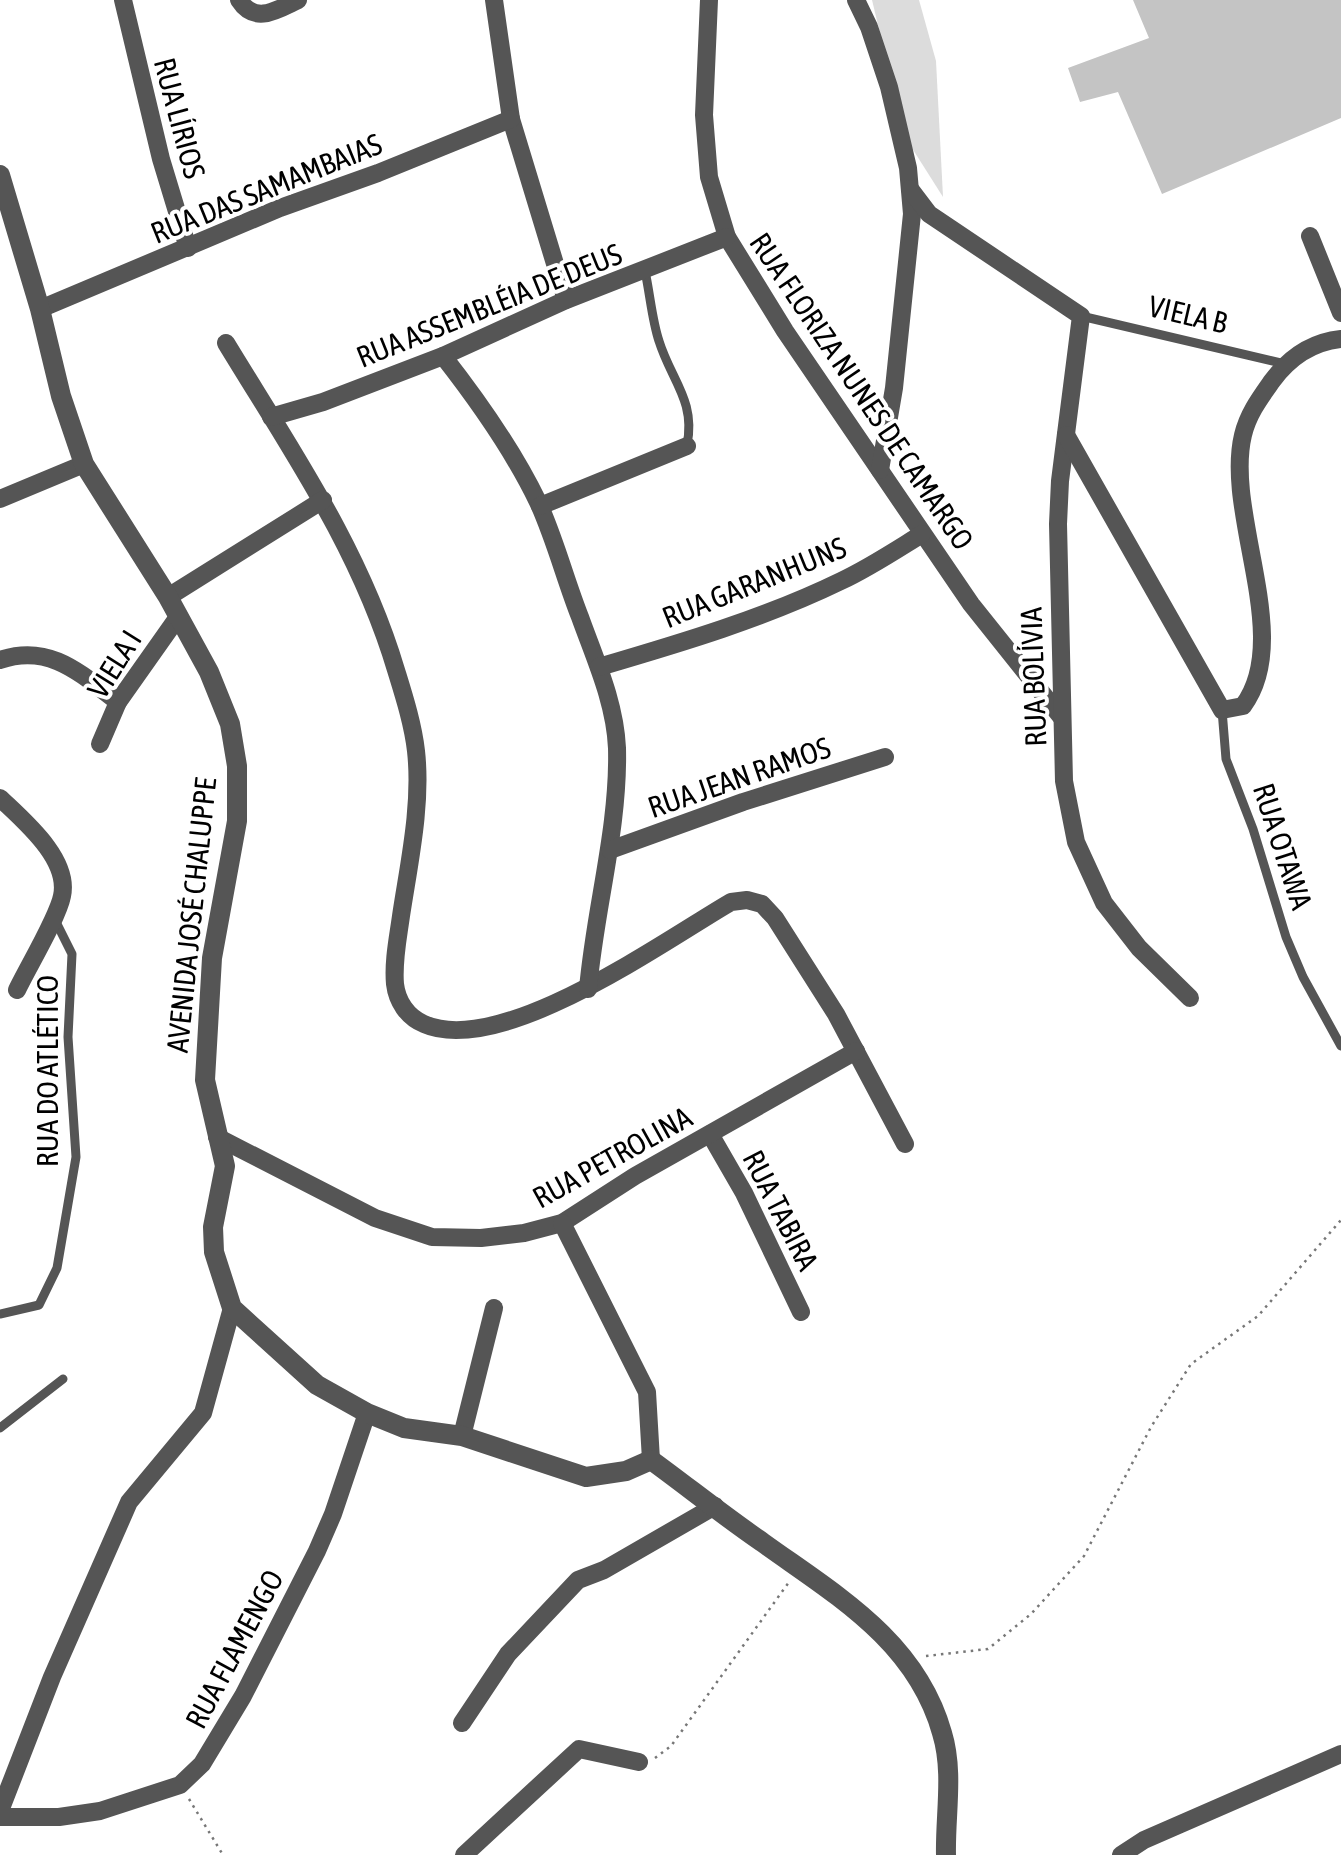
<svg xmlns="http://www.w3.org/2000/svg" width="1341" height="1855" font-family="'Asap Condensed',sans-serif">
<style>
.green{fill:#dcdcdc}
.building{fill:#c4c4c4}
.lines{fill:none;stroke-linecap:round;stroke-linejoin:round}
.path{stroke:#777;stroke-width:2.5;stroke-dasharray:2.5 5;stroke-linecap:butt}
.service{stroke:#555;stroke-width:9}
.minor{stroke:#555;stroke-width:18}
.tertiary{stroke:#555;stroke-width:20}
.labels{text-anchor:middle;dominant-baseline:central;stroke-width:8;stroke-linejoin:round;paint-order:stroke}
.street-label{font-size:30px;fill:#000;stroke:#fff}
</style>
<rect width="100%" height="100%" fill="#fff"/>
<path class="green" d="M 872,0 L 919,0 L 936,61 L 943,197 L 905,137 Z"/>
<path class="building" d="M 1133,0 L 1341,0 L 1341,118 L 1162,194 L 1118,92 L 1080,102 L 1068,68 L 1149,38 Z"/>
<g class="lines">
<g class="path">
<path d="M 926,1656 L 988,1649 L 1031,1614 L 1084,1556 L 1151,1427 L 1191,1364 L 1258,1316 L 1341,1220"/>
<path d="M 655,1758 L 671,1746 L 789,1582"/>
<path d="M 189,1799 L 223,1855"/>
</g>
<g class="service">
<path d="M 645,271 C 650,294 652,320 659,341 C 671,380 696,401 687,445"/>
<path d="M 1081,316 L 1285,364"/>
<path d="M 1222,710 L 1226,759 L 1253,829 L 1286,937 L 1303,977 L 1341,1046"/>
<path d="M 0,1314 L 39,1305 L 57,1268 L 76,1157 L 68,1037 L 72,954 L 54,918"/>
<path d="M 0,1428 L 63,1379"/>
</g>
<g class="minor">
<path d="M 123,0 L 161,159 L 188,248"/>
<path d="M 239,0 C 255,25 277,10 298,0"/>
<path d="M 494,0 L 511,119 L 566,300"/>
<path d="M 709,0 L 704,115 L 709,177 L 727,237 L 785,331 L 971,604 L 1062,718"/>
<path d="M 856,0 L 869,27 L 889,87 L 908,168 L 912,214 L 894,388 L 880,470"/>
<path d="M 910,189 L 929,214 L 1081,316 L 1060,481 L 1058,524 L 1064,781 L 1076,842 L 1104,903 L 1139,948 L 1190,998"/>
<path d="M 1310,236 L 1341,313"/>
<path d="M 40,309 L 280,208 L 378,173 L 511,119"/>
<path d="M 226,343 C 291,450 360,549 396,670 C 404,696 413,724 416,751 C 422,805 409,863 401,916 C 398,938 393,961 395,984 C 397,1001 407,1017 424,1024 C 501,1058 664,941 731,902 L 747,900 L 762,904 L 775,918 L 836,1014 L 905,1144"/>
<path d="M 443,356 C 479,402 513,450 538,502 C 555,539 565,579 580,617 C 595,659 615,702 617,748 C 619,829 595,908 588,989"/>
<path d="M 271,417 L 323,402 L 443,356 L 566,300 L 727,237"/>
<path d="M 1066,435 L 1222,710 L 1243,706 C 1294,638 1224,514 1243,435 C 1248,414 1260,398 1272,381 C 1289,358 1312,342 1341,339"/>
<path d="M 0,499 L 84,464"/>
<path d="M 540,506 L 687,446"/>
<path d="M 168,597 L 323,500"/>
<path d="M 0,660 C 49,643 80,673 118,702"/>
<path d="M 599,667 C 681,643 765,618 841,581 C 869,568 896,550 922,534"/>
<path d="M 100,744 L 118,702 L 178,617"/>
<path d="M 0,798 C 24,821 70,859 62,896 C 58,917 28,967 17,990"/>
<path d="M 610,850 L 743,802 L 885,757"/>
<path d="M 710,1134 L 744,1193 L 801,1312"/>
<path d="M 217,1137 L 375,1218 L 432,1237 L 481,1238 L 524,1233 L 562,1223 L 635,1176 L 856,1051"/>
<path d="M 562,1223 L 647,1392 L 651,1460"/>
<path d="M 462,1436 L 494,1308"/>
<path d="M 462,1723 L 508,1654 L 578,1580 L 604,1570 L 715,1506"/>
<path d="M 0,1811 L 52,1677 L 129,1502 L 203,1413 L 232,1308"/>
<path d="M 0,1817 L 59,1817 L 100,1811 L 180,1785 L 202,1764 L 243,1696 L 317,1551 L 333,1514 L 367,1413"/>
<path d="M 464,1855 L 579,1749 L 639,1762"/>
<path d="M 1121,1855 L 1144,1840 L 1341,1754"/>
</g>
<path class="tertiary" d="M 0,175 L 40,309 L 61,396 L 84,464 L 168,597 L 209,672 L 230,724 L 237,766 L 237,821 L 212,958 L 205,1080 L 225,1166 L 213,1227 L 214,1252 L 232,1308 L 317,1385 L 367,1413 L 404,1428 L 462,1436 L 586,1477 L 626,1471 L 651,1460 C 688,1487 724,1516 762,1542 C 834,1594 916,1640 942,1733 C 954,1772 945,1815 946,1855"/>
</g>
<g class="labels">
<g class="street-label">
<text transform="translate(180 118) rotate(75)">RUA LÍRIOS</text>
<text transform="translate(266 188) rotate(-22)">RUA DAS SAMAMBAIAS</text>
<text transform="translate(489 305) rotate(-22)">RUA ASSEMBLÉIA DE DEUS</text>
<text transform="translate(1188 314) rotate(13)">VIELA B</text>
<text transform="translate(862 391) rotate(56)">RUA FLORIZA NUNES DE CAMARGO</text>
<text transform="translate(754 582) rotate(-22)">RUA GARANHUNS</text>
<text transform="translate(114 664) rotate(-58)">VIELA I</text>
<text transform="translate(1033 677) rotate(-92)">RUA BOLÍVIA</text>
<text transform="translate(739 777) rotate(-19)">RUA JEAN RAMOS</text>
<text transform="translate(1283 846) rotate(72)">RUA OTAWA</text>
<text transform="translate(191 915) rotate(-84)">AVENIDA JOSÉ CHALUPPE</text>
<text transform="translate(47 1071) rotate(-90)">RUA DO ATLÉTICO</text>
<text transform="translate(612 1157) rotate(-29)">RUA PETROLINA</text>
<text transform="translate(781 1210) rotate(63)">RUA TABIRA</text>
<text transform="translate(234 1649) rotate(-62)">RUA FLAMENGO</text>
</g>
</g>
</svg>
